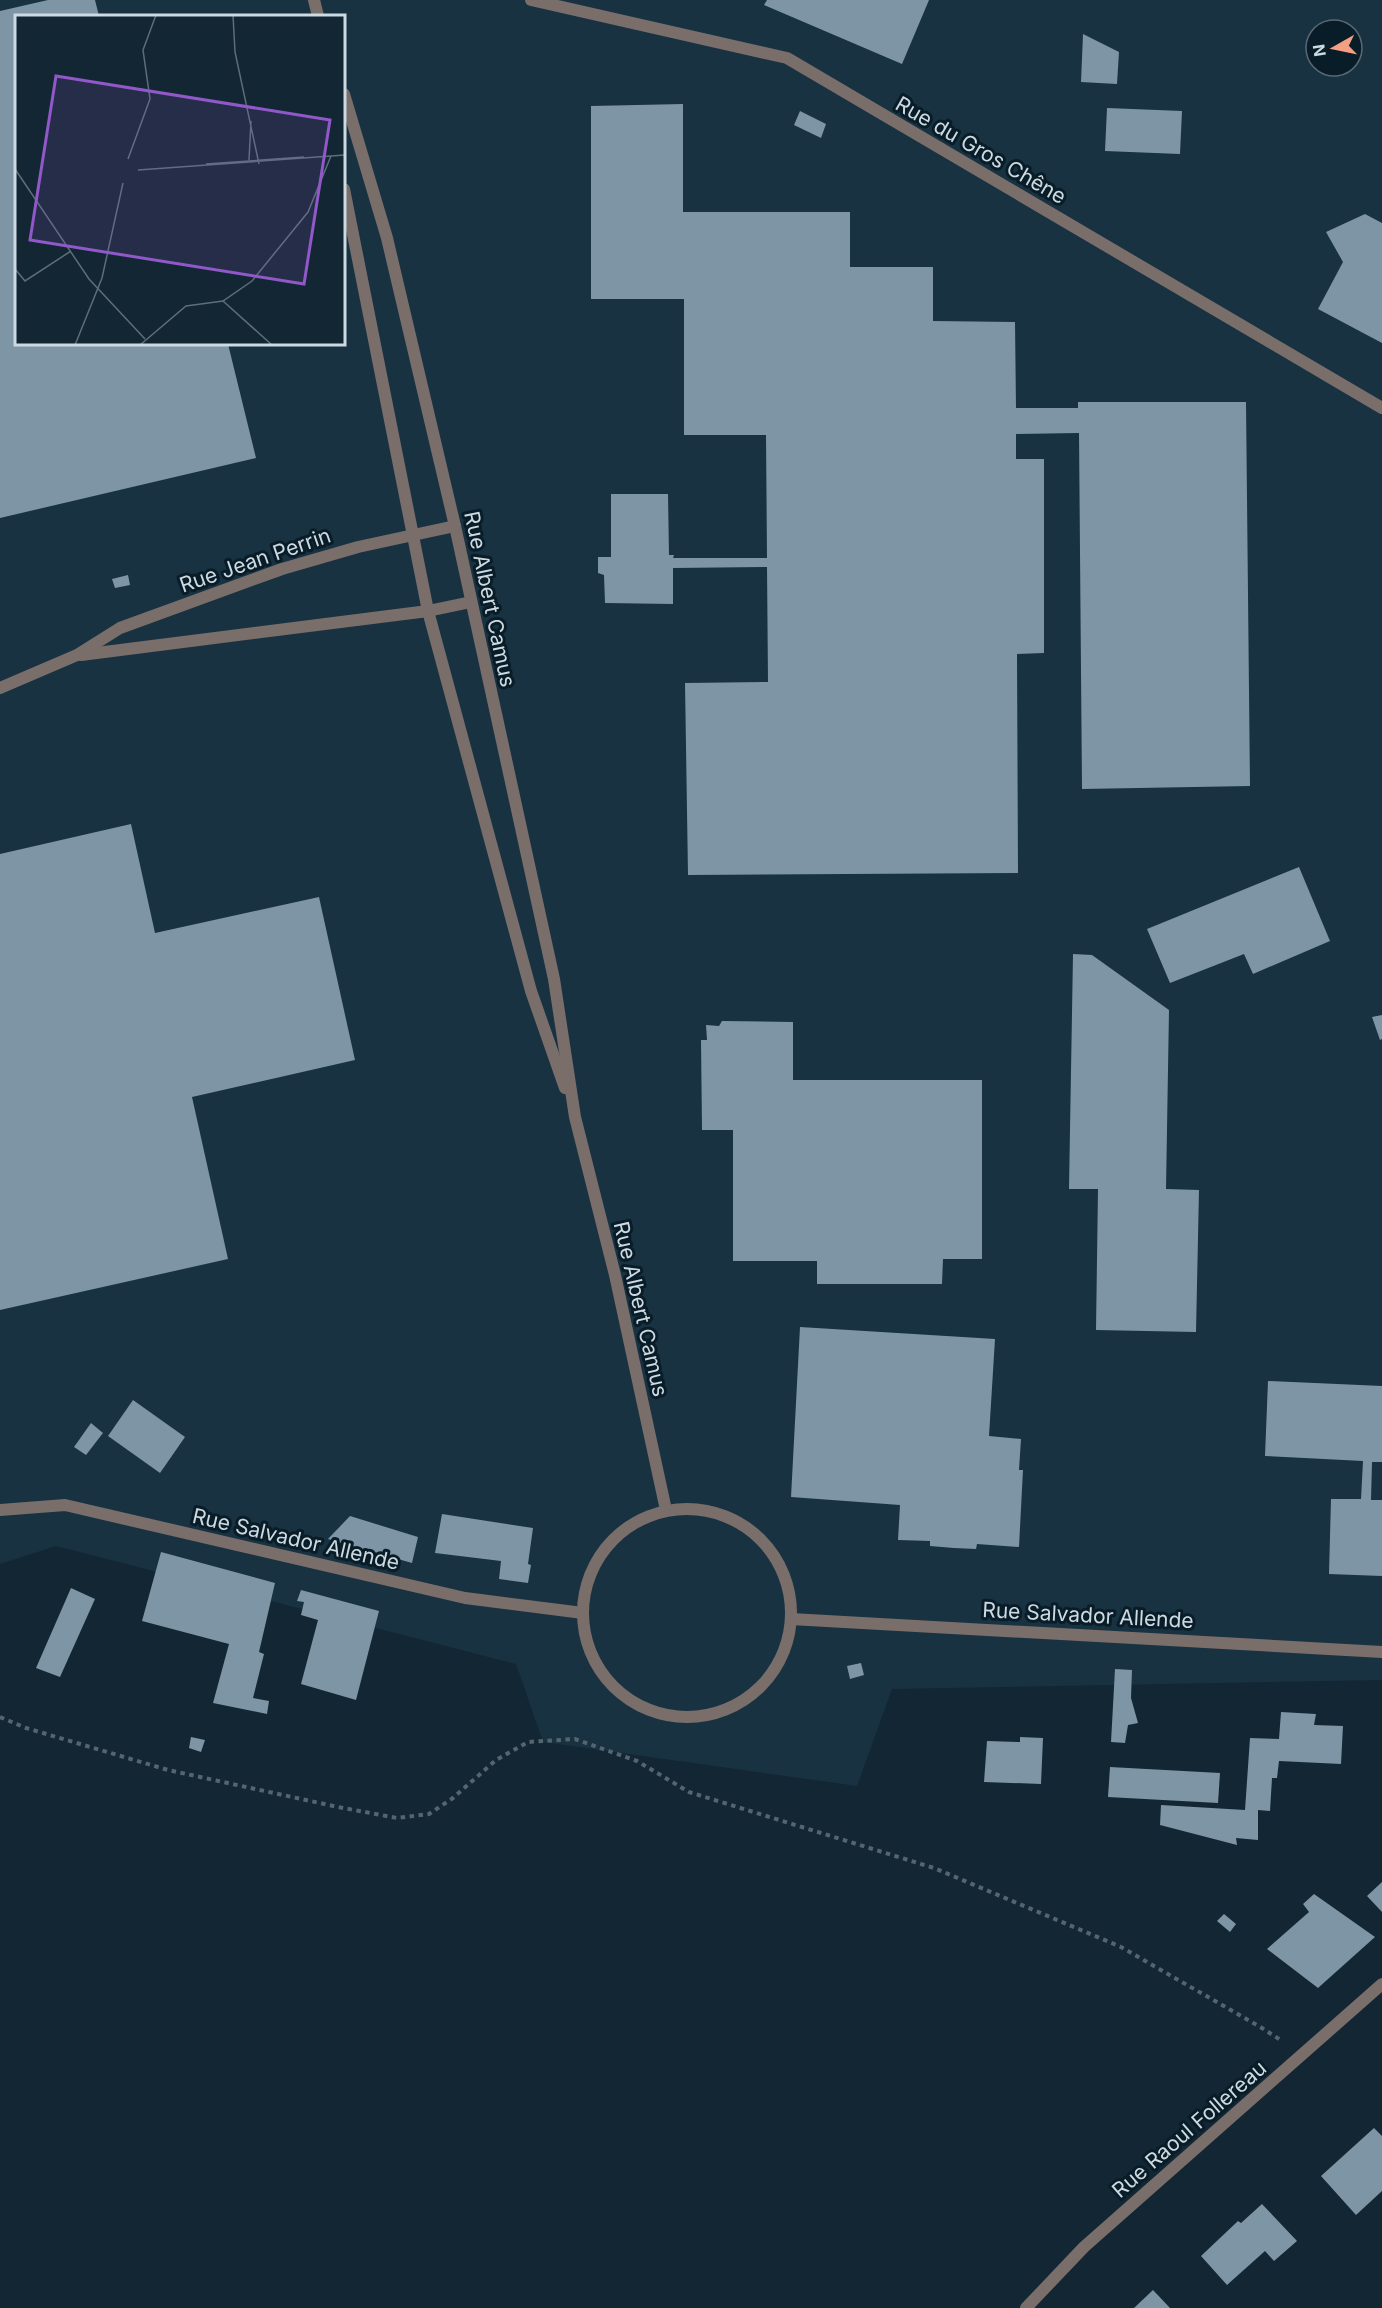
<svg xmlns="http://www.w3.org/2000/svg" width="1382" height="2308" font-family="Inter,sans-serif">
<style>
.built{fill:#183242;fill-rule:evenodd}
.building{fill:#7e95a5}
.lines{fill:none;stroke-linecap:round;stroke-linejoin:round}
.path{stroke:#546570;stroke-width:4;stroke-dasharray:4.5 4.5;stroke-linecap:butt}
.minor{stroke:#7a6e6a;stroke-width:12}
.tertiary{stroke:#7a6e6a;stroke-width:12}
.labels{text-anchor:middle;dominant-baseline:central;stroke-width:6;stroke-linejoin:round;paint-order:stroke}
.street-label{font-size:21px;fill:#cedae2;stroke:#091d29}
.inset-road{fill:none;stroke:#5e6e79;stroke-width:1.5}
.view{fill:#9058c8;fill-opacity:0.15;stroke:#9058c8;stroke-width:3}
.inset-edge{fill:none;stroke:#cedae2;stroke-width:3}
</style>
<rect width="100%" height="100%" fill="#132633"/>
<path class="built" d="M 0,0 L 1382,0 L 1382,1680 L 892,1689 L 857,1786 L 543,1742 L 516,1664 L 56,1546 L 0,1564 ZM 16,16 L 344,16 L 344,344 L 16,344 ZM 1316,30 L 1352,30 L 1352,66 L 1316,66 Z"/>
<g class="building">
<path d="M 48,0 L 95,0 L 99,16 L 16,16 L 16,344 L 228,344 L 256,458 L 0,518 L 0,11 Z"/>
<path d="M 767,0 L 929,0 L 902,64 L 764,5 Z"/>
<path d="M 1083,34 L 1119,52 L 1117,84 L 1081,82 Z"/>
<path d="M 683,104 L 683,212 L 850,212 L 850,267 L 933,267 L 933,321 L 1015,322 L 1016,408 L 1078,408 L 1078,402 L 1246,402 L 1250,786 L 1082,789 L 1079,433 L 1016,434 L 1016,459 L 1044,459 L 1044,653 L 1017,654 L 1018,873 L 688,875 L 685,683 L 768,682 L 767,567 L 673,568 L 673,604 L 605,603 L 604,575 L 598,573 L 598,557 L 611,557 L 611,494 L 668,494 L 669,555 L 674,555 L 673,558 L 767,558 L 766,435 L 684,435 L 684,299 L 591,299 L 591,106 Z"/>
<path d="M 1107,108 L 1182,111 L 1180,154 L 1105,151 Z"/>
<path d="M 800,111 L 826,124 L 821,138 L 794,125 Z"/>
<path d="M 1365,214 L 1382,223 L 1382,343 L 1318,309 L 1343,262 L 1326,232 Z"/>
<path d="M 128,575 L 130,585 L 115,588 L 112,579 Z"/>
<path d="M 131,824 L 155,933 L 319,897 L 355,1060 L 192,1097 L 228,1259 L 0,1310 L 0,854 Z"/>
<path d="M 1299,867 L 1330,941 L 1253,974 L 1244,954 L 1170,983 L 1147,929 Z"/>
<path d="M 1073,954 L 1092,955 L 1169,1010 L 1166,1189 L 1199,1190 L 1196,1332 L 1096,1330 L 1098,1189 L 1069,1189 Z"/>
<path d="M 1382,1015 L 1382,1039 L 1380,1040 L 1372,1017 Z"/>
<path d="M 722,1021 L 793,1022 L 793,1080 L 982,1080 L 982,1259 L 943,1259 L 942,1284 L 817,1284 L 817,1261 L 733,1261 L 733,1130 L 702,1130 L 701,1040 L 707,1040 L 706,1025 L 719,1026 Z"/>
<path d="M 800,1327 L 995,1339 L 989,1436 L 1021,1439 L 1019,1470 L 1023,1470 L 1019,1547 L 977,1544 L 976,1549 L 954,1548 L 930,1546 L 930,1541 L 898,1540 L 900,1505 L 791,1497 Z"/>
<path d="M 1268,1381 L 1382,1386 L 1382,1462 L 1372,1462 L 1371,1500 L 1382,1500 L 1382,1576 L 1329,1574 L 1331,1499 L 1361,1499 L 1363,1461 L 1265,1456 Z"/>
<path d="M 133,1400 L 185,1437 L 160,1473 L 108,1436 Z"/>
<path d="M 91,1423 L 103,1433 L 86,1455 L 74,1447 Z"/>
<path d="M 442,1514 L 533,1528 L 528,1564 L 531,1565 L 528,1583 L 499,1579 L 501,1561 L 435,1553 Z"/>
<path d="M 350,1516 L 418,1537 L 412,1563 L 328,1539 Z"/>
<path d="M 161,1552 L 275,1583 L 259,1652 L 264,1654 L 253,1698 L 269,1701 L 267,1714 L 213,1703 L 229,1644 L 142,1621 Z"/>
<path d="M 71,1588 L 95,1599 L 60,1677 L 36,1668 Z"/>
<path d="M 301,1590 L 379,1611 L 356,1700 L 301,1684 L 318,1620 L 301,1615 L 304,1602 L 297,1601 Z"/>
<path d="M 861,1663 L 864,1675 L 850,1679 L 847,1666 Z"/>
<path d="M 1115,1669 L 1132,1670 L 1131,1698 L 1138,1723 L 1128,1725 L 1125,1743 L 1111,1742 Z"/>
<path d="M 1281,1712 L 1316,1714 L 1314,1725 L 1343,1726 L 1341,1764 L 1279,1761 L 1277,1778 L 1272,1778 L 1270,1811 L 1258,1810 L 1258,1840 L 1236,1838 L 1237,1845 L 1160,1825 L 1161,1805 L 1245,1810 L 1250,1738 L 1279,1739 Z"/>
<path d="M 191,1737 L 205,1740 L 201,1752 L 189,1748 Z"/>
<path d="M 1020,1737 L 1043,1738 L 1041,1784 L 984,1782 L 987,1741 L 1020,1742 Z"/>
<path d="M 1110,1767 L 1220,1773 L 1218,1803 L 1108,1797 Z"/>
<path d="M 1382,1882 L 1382,1912 L 1367,1896 Z"/>
<path d="M 1314,1894 L 1375,1937 L 1318,1988 L 1267,1949 L 1309,1912 L 1303,1904 Z"/>
<path d="M 1224,1914 L 1236,1924 L 1230,1932 L 1217,1921 Z"/>
<path d="M 1374,2128 L 1382,2136 L 1382,2191 L 1356,2215 L 1321,2176 Z"/>
<path d="M 1262,2204 L 1297,2241 L 1274,2261 L 1265,2251 L 1227,2285 L 1201,2256 L 1238,2221 L 1241,2223 Z"/>
<path d="M 1153,2290 L 1170,2308 L 1134,2308 Z"/>
</g>
<g class="lines">
<path class="path" d="M 0,1717 L 26,1728 L 168,1770 L 338,1807 L 397,1818 L 429,1814 L 453,1798 L 496,1760 L 528,1742 L 575,1739 L 637,1761 L 689,1792 L 934,1868 L 1121,1947 L 1262,2028 L 1282,2041"/>
<g class="minor">
<path d="M 531,0 L 787,58 L 1382,408"/>
<path d="M 1026,2308 L 1084,2247 L 1382,1984"/>
</g>
<g class="tertiary">
<path d="M 314,0 L 318,16"/>
<path d="M 344,94 L 387,238 L 455,526 L 554,979 L 575,1117 L 615,1275 L 666,1510"/>
<path d="M 344,189 L 428,611 L 531,991 L 565,1088"/>
<path d="M 81,655 L 428,611 L 471,602"/>
<path d="M 0,688 L 77,655 L 120,628 L 282,569 L 358,547 L 455,526"/>
<circle cx="687" cy="1613" r="104"/>
<path d="M 0,1510 L 65,1505 L 465,1598 L 583,1613"/>
<path d="M 791,1619 L 1382,1652"/>
</g>
</g>
<g class="labels">
<g class="street-label">
<text transform="translate(981 150) rotate(30)">Rue du Gros Chêne</text>
<text transform="translate(255 560) rotate(-19)">Rue Jean Perrin</text>
<text transform="translate(490 599) rotate(78)">Rue Albert Camus</text>
<text transform="translate(641 1309) rotate(77)">Rue Albert Camus</text>
<text transform="translate(296 1539) rotate(13)">Rue Salvador Allende</text>
<text transform="translate(1088 1615) rotate(3)">Rue Salvador Allende</text>
<text transform="translate(1189 2129) rotate(-41)">Rue Raoul Follereau</text>
</g>
</g>
<g transform="translate(15 15)">
<rect width="330" height="330" fill="#132633"/>
<path class="inset-road" d="M 218,0 L 220,37 L 244,149M 113,144 L 135,84 L 128,35 L 141,0M 234,145 L 236,106M 191,149 L 289,142M 0,154 L 74,264 L 130,324M 123,155 L 330,140M 0,254 L 10,266 L 56,236M 208,286 L 257,330M 60,330 L 87,263 L 108,168M 125,330 L 171,291 L 208,286 L 237,266 L 293,197 L 316,141"/>
<path class="view" d="M 41,61 L 315,105 L 289,269 L 15,225 Z"/>
<rect width="330" height="330" class="inset-edge"/>
</g>
<g transform="translate(1334 48) rotate(261)"><circle r="28" fill="#091d29" stroke="#586973" stroke-width="1.5"/>
<path d="M0-4.5L10 22L0 15L-10 22Z" fill="#f39f83"/>
<text y="-9" font-size="16" font-weight="bold" text-anchor="middle" fill="#cedae2">N</text>
</g>
</svg>
